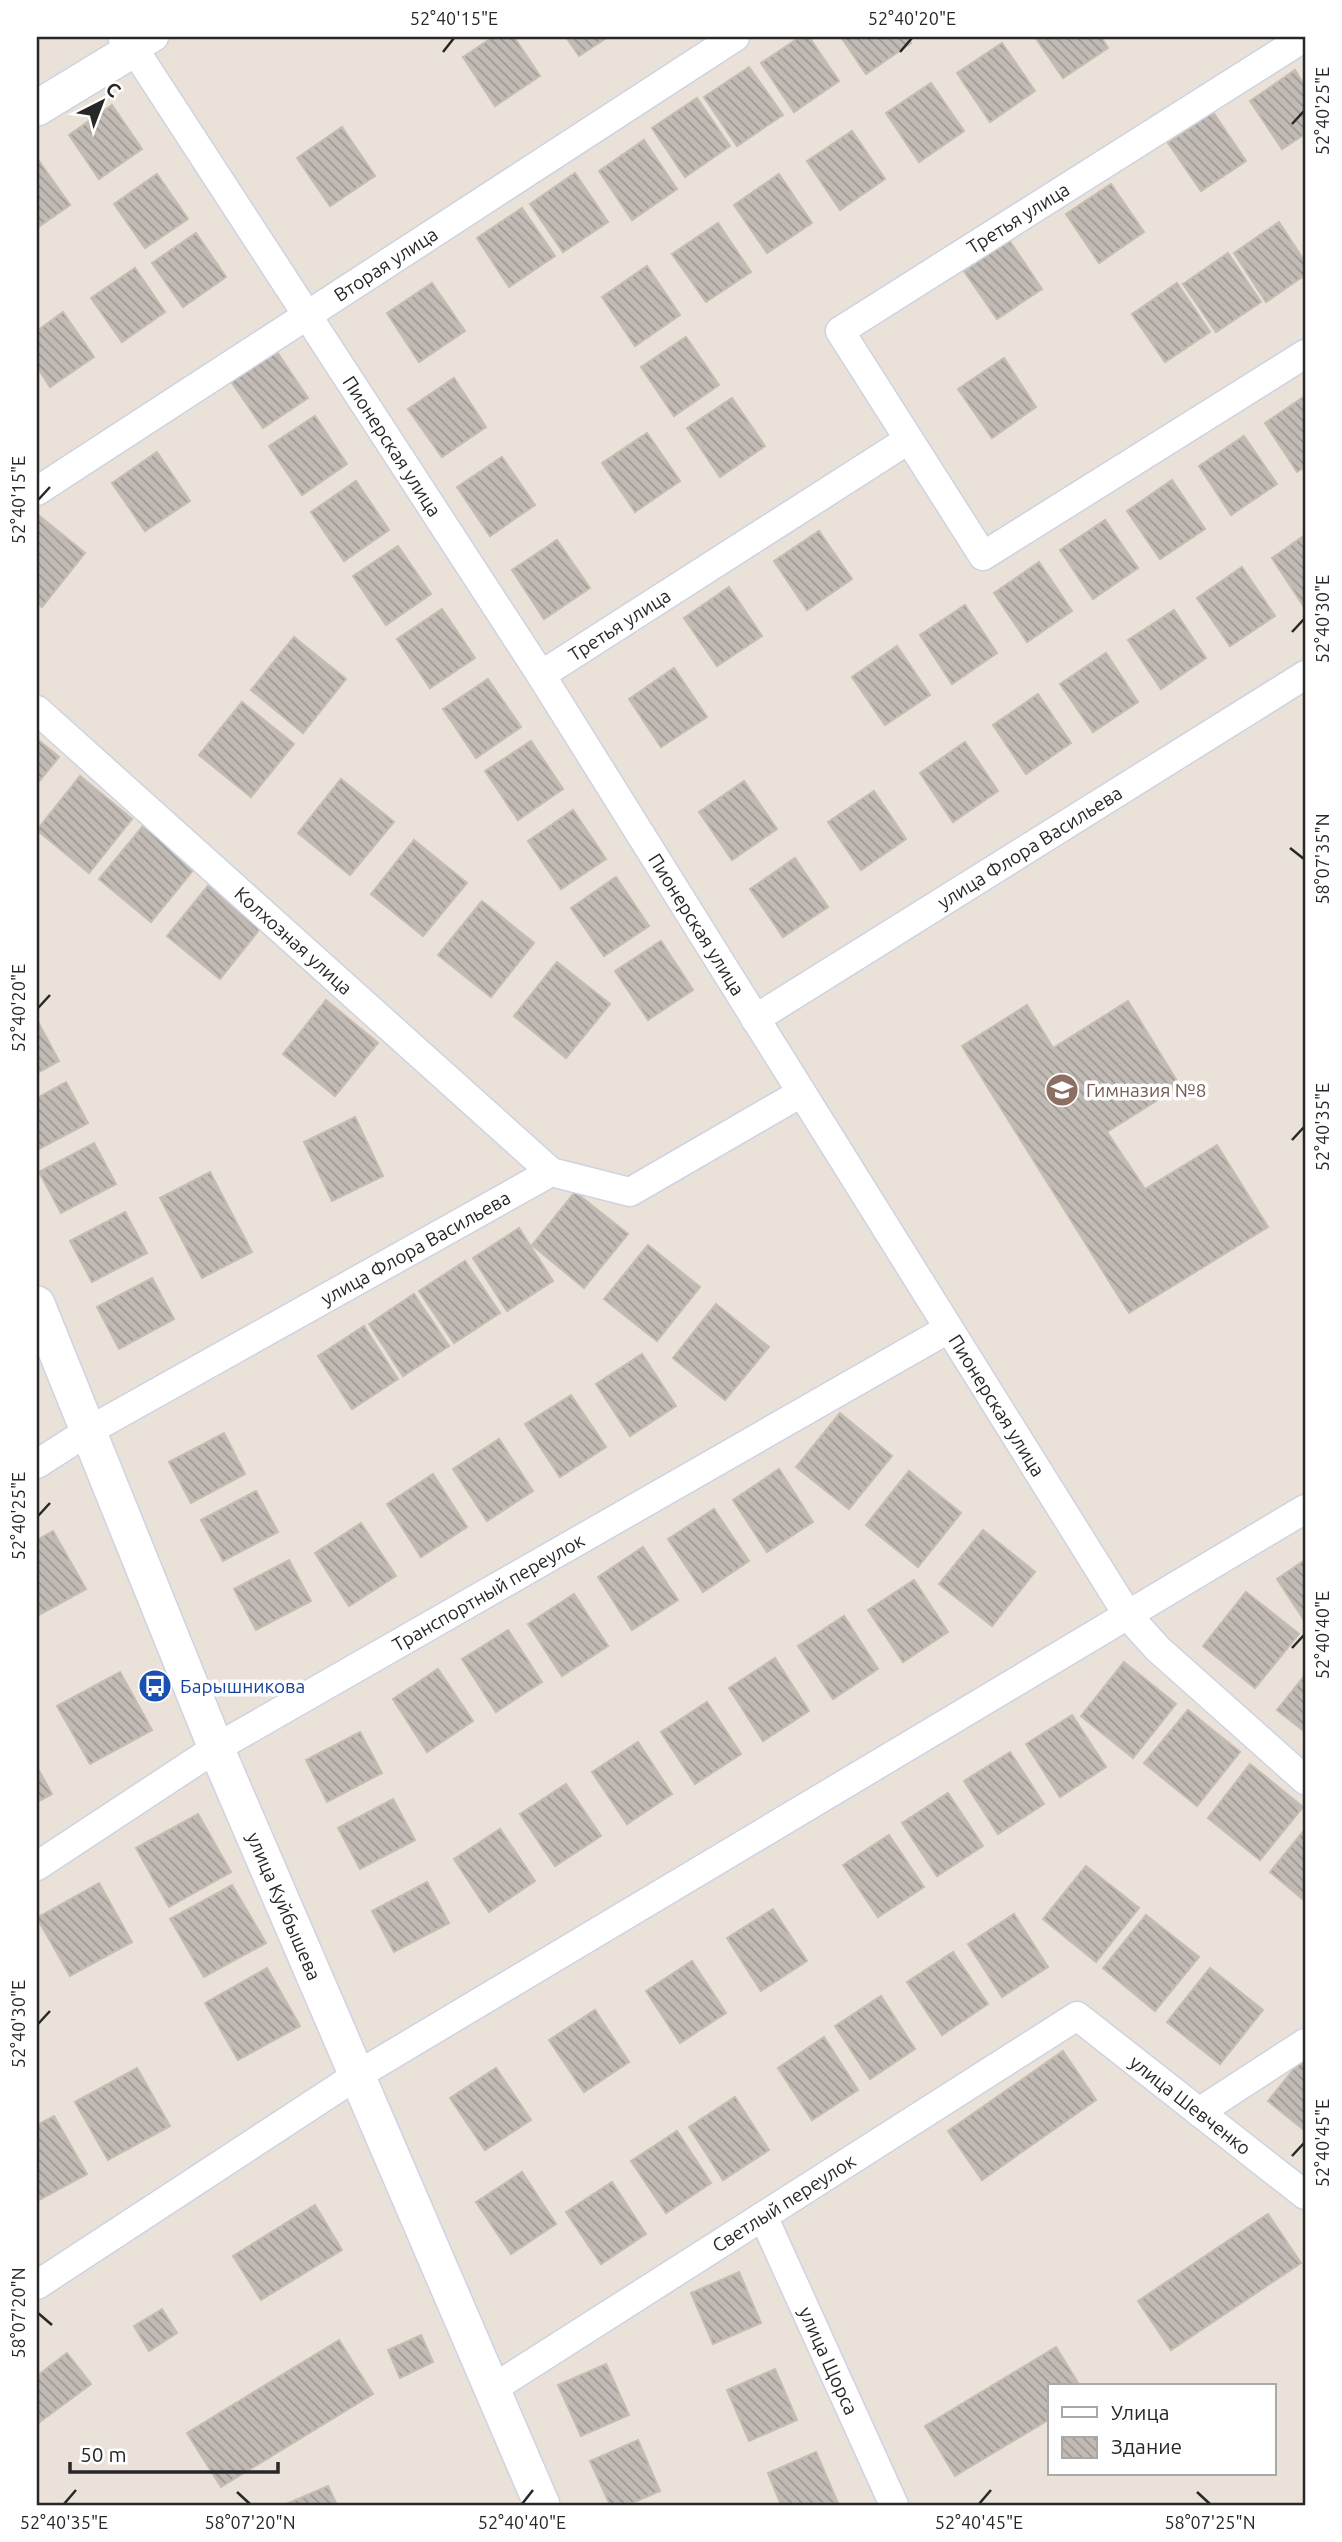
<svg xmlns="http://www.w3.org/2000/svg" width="1342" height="2542" font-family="Ubuntu,sans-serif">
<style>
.building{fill:url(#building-back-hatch);stroke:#c5bdb3;stroke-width:2}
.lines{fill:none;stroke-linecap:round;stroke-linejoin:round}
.minor-casing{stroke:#ced3e1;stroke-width:31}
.tertiary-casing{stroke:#ced3e1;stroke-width:38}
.minor{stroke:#fff;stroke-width:28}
.tertiary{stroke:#fff;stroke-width:35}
.ticks{fill:none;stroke:#272727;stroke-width:2.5}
.labels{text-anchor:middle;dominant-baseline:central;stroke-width:7;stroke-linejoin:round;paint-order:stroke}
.street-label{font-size:19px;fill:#272727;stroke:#fff}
.education-label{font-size:19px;fill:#785e54;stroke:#fff;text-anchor:start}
.transit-label{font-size:19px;fill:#164399;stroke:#fff;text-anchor:start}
.neatline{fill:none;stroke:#272727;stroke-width:2.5}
.ticks-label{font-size:18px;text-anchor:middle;fill:#272727}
</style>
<defs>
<pattern id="building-back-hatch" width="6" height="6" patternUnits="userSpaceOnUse" patternTransform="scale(1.75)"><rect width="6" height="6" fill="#c2bbb5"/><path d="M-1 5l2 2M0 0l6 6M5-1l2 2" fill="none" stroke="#9e9893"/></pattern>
</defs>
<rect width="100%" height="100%" fill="#eae1d8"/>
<g class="building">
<path d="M 493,37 L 514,37 L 540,76 L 495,106 L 463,57 Z"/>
<path d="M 566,37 L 608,37 L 579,56 Z"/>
<path d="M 800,37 L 809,37 L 839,81 L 794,112 L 761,63 Z"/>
<path d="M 841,37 L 906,37 L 911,43 L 866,74 Z"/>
<path d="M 1035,37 L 1101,37 L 1108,48 L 1063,78 Z"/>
<path d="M 1002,43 L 1035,91 L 990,122 L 957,73 Z"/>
<path d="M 749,67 L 783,115 L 737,146 L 704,97 Z"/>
<path d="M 1295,70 L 1305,86 L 1305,134 L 1282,149 L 1250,101 Z"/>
<path d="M 931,83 L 964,131 L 919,162 L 886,113 Z"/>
<path d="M 697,98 L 730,146 L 685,177 L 652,128 Z"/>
<path d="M 112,105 L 142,149 L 99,179 L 69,135 Z"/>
<path d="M 1213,112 L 1246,161 L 1201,191 L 1168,143 Z"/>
<path d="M 342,127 L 375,176 L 330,206 L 297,158 Z"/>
<path d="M 852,131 L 885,179 L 840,210 L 807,161 Z"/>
<path d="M 644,140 L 677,189 L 632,220 L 599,171 Z"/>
<path d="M 39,161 L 70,205 L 37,228 L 37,162 Z"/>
<path d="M 575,173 L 608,222 L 563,252 L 530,204 Z"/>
<path d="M 157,174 L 188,219 L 145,248 L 114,204 Z"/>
<path d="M 779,174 L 812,223 L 767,253 L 734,205 Z"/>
<path d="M 1111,184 L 1144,232 L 1099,263 L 1066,214 Z"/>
<path d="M 522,208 L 555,256 L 509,287 L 477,238 Z"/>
<path d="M 1279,222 L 1305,262 L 1305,275 L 1266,302 L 1234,253 Z"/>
<path d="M 718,223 L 751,272 L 706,302 L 672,254 Z"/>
<path d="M 196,233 L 226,277 L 183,307 L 152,263 Z"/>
<path d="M 1009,240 L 1042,289 L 997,319 L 964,271 Z"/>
<path d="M 1228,253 L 1261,302 L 1216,332 L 1183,284 Z"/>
<path d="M 647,266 L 680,315 L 635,346 L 602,297 Z"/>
<path d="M 135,268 L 165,312 L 122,342 L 91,298 Z"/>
<path d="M 432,283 L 465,331 L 419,362 L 387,313 Z"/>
<path d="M 1177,283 L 1210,332 L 1165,362 L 1132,314 Z"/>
<path d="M 63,312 L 94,357 L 50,387 L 37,367 L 37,331 Z"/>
<path d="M 686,337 L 719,385 L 674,416 L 641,367 Z"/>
<path d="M 275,349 L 308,398 L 263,428 L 230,380 Z"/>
<path d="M 1004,358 L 1036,407 L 992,438 L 958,389 Z"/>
<path d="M 454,378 L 486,427 L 442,457 L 408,409 Z"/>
<path d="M 1305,396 L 1305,467 L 1297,472 L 1265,423 Z"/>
<path d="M 732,398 L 765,446 L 720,477 L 687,428 Z"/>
<path d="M 315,416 L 347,464 L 302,495 L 269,446 Z"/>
<path d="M 647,433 L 680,481 L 635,512 L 602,463 Z"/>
<path d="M 1244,436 L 1277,484 L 1231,515 L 1199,466 Z"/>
<path d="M 157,452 L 190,501 L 145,531 L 112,483 Z"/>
<path d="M 502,457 L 535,505 L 490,536 L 457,487 Z"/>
<path d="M 1172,480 L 1205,529 L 1160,559 L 1127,511 Z"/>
<path d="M 356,481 L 389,530 L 344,561 L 311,512 Z"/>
<path d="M 37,514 L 85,553 L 42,607 L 37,603 Z"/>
<path d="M 1105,520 L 1138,568 L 1093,599 L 1060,550 Z"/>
<path d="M 819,531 L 852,579 L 807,610 L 774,561 Z"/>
<path d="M 1305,535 L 1305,606 L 1304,607 L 1272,558 Z"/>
<path d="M 557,540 L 590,588 L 544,619 L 512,570 Z"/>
<path d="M 398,546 L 431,594 L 386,625 L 353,576 Z"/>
<path d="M 1039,562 L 1072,611 L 1027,642 L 994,593 Z"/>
<path d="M 1242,567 L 1275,616 L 1230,646 L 1197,598 Z"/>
<path d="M 729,587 L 762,636 L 717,666 L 684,618 Z"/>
<path d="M 965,605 L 997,653 L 952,684 L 920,635 Z"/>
<path d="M 442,609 L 475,658 L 430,688 L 397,639 Z"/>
<path d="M 1174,610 L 1206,658 L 1161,689 L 1128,640 Z"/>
<path d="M 294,637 L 346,679 L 303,733 L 251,690 Z"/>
<path d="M 897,646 L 930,695 L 885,725 L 852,677 Z"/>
<path d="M 1106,653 L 1138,702 L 1093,732 L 1060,684 Z"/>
<path d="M 674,668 L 707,717 L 661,747 L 629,699 Z"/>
<path d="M 488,679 L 521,727 L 476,758 L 443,709 Z"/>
<path d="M 1038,694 L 1071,743 L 1026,774 L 993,725 Z"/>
<path d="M 242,702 L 294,744 L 251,797 L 199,755 Z"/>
<path d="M 37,739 L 59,757 L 37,784 Z"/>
<path d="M 531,741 L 563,789 L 518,820 L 485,771 Z"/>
<path d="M 965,742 L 998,791 L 953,822 L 920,773 Z"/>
<path d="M 80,776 L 132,819 L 89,873 L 37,830 Z"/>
<path d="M 341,779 L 394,822 L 350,875 L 298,833 Z"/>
<path d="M 744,781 L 777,829 L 732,860 L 699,812 Z"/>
<path d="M 874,791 L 906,839 L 861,870 L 828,822 Z"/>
<path d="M 573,810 L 606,859 L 561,889 L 528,841 Z"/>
<path d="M 143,826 L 195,868 L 151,922 L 99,879 Z"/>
<path d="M 414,840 L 467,883 L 423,936 L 371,894 Z"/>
<path d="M 795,858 L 828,907 L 783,937 L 750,889 Z"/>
<path d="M 616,877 L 649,926 L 604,956 L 571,908 Z"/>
<path d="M 211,882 L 263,925 L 220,979 L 167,936 Z"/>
<path d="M 482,901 L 534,943 L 491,997 L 438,955 Z"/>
<path d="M 661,941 L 693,990 L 648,1020 L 615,971 Z"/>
<path d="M 557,962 L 610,1004 L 566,1058 L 514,1016 Z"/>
<path d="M 326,1000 L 378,1043 L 335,1096 L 283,1054 Z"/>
<path d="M 1128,1001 L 1180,1086 L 1107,1132 L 1145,1189 L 1217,1145 L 1268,1227 L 1129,1313 L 962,1046 L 1027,1005 L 1053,1048 Z"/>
<path d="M 37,1020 L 59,1061 L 37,1073 Z"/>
<path d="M 66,1082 L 88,1123 L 37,1150 L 37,1098 Z"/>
<path d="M 355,1117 L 383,1176 L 332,1201 L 304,1142 Z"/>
<path d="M 94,1143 L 116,1184 L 61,1213 L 39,1172 Z"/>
<path d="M 210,1172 L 252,1252 L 202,1278 L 160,1198 Z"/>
<path d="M 575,1192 L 628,1234 L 584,1288 L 532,1245 Z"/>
<path d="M 125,1212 L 147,1253 L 92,1282 L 70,1241 Z"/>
<path d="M 519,1228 L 553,1281 L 507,1311 L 473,1258 Z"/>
<path d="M 648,1245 L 700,1287 L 657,1341 L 604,1299 Z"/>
<path d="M 465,1261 L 500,1313 L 454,1343 L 419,1291 Z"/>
<path d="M 152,1278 L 174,1319 L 119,1349 L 97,1307 Z"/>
<path d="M 414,1294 L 449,1346 L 403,1376 L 369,1324 Z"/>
<path d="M 716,1304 L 769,1347 L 725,1400 L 673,1358 Z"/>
<path d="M 364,1326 L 398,1379 L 352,1409 L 318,1356 Z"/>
<path d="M 642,1354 L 676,1406 L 630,1436 L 596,1384 Z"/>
<path d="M 571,1395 L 606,1447 L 560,1477 L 525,1424 Z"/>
<path d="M 840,1413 L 892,1456 L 849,1509 L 796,1467 Z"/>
<path d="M 224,1433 L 245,1474 L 191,1503 L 169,1462 Z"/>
<path d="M 499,1439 L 533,1491 L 487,1521 L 453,1469 Z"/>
<path d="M 779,1469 L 813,1522 L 767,1552 L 733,1500 Z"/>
<path d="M 909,1471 L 961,1513 L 918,1567 L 866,1525 Z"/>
<path d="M 433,1474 L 467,1527 L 421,1557 L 387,1504 Z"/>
<path d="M 256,1491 L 278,1532 L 223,1561 L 201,1520 Z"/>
<path d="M 714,1509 L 749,1561 L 703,1592 L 668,1539 Z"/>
<path d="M 361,1523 L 396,1576 L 349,1606 L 315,1553 Z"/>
<path d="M 983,1530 L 1035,1572 L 992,1626 L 939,1584 Z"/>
<path d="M 53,1531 L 86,1589 L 37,1616 L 37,1540 Z"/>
<path d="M 643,1547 L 678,1600 L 632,1630 L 598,1577 Z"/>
<path d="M 289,1560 L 311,1601 L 256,1630 L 234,1589 Z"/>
<path d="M 1305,1560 L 1305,1619 L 1304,1620 L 1277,1579 Z"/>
<path d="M 914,1580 L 948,1632 L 903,1662 L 868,1610 Z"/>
<path d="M 1246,1592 L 1299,1634 L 1255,1688 L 1203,1646 Z"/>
<path d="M 574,1594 L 608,1646 L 562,1676 L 528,1624 Z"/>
<path d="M 844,1616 L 878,1669 L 833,1699 L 798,1646 Z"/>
<path d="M 508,1630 L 542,1682 L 496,1712 L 462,1659 Z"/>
<path d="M 775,1658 L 809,1711 L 763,1741 L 729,1688 Z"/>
<path d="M 1124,1662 L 1176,1704 L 1133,1758 L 1081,1716 Z"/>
<path d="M 438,1669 L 473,1721 L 427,1752 L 393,1699 Z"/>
<path d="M 120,1672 L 152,1730 L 90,1764 L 57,1706 Z"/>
<path d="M 1305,1675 L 1305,1732 L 1277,1710 Z"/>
<path d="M 707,1702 L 741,1754 L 695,1784 L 661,1732 Z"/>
<path d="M 1188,1710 L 1240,1752 L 1197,1806 L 1144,1763 Z"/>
<path d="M 1072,1715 L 1106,1767 L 1060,1797 L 1026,1744 Z"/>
<path d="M 360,1732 L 382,1773 L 327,1802 L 306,1760 Z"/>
<path d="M 638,1742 L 672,1794 L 627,1824 L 592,1772 Z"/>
<path d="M 1010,1752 L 1044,1804 L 998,1834 L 964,1781 Z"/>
<path d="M 1250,1764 L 1303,1807 L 1260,1860 L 1208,1818 Z"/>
<path d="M 37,1767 L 52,1794 L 37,1802 Z"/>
<path d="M 566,1784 L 601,1836 L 555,1866 L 520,1814 Z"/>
<path d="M 948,1793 L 983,1846 L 937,1876 L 902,1823 Z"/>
<path d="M 393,1799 L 415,1840 L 360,1869 L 338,1828 Z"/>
<path d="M 198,1814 L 231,1872 L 169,1907 L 136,1848 Z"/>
<path d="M 500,1829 L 535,1881 L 489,1912 L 454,1859 Z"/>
<path d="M 1305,1829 L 1305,1901 L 1270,1872 Z"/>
<path d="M 889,1835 L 924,1887 L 878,1917 L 843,1865 Z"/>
<path d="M 1086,1866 L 1139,1908 L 1096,1962 L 1043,1919 Z"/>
<path d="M 427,1882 L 449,1923 L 394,1952 L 372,1911 Z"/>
<path d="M 99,1883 L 132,1942 L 70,1976 L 37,1918 Z"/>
<path d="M 232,1885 L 266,1943 L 204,1977 L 170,1919 Z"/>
<path d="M 773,1909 L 807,1961 L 761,1991 L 727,1938 Z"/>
<path d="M 1014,1914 L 1048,1967 L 1002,1997 L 968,1944 Z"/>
<path d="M 1146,1915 L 1199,1957 L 1155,2011 L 1103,1968 Z"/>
<path d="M 953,1952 L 988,2004 L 942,2035 L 907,1982 Z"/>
<path d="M 692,1961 L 726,2013 L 680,2043 L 646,1991 Z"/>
<path d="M 267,1968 L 300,2026 L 238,2060 L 205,2003 Z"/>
<path d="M 1210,1968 L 1263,2010 L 1220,2064 L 1167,2022 Z"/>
<path d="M 881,1996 L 915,2049 L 870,2079 L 835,2026 Z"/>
<path d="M 595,2010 L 629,2062 L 584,2092 L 549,2040 Z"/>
<path d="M 824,2037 L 858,2090 L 812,2120 L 778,2068 Z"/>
<path d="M 1063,2051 L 1096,2100 L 982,2180 L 948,2131 Z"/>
<path d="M 1305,2055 L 1305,2131 L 1268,2101 Z"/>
<path d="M 137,2068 L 170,2126 L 108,2160 L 75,2102 Z"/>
<path d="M 496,2068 L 531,2120 L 485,2150 L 450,2098 Z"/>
<path d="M 735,2097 L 769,2150 L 723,2180 L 689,2127 Z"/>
<path d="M 54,2116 L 87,2174 L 37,2201 L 37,2125 Z"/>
<path d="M 677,2131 L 711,2183 L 666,2213 L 631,2161 Z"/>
<path d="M 522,2172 L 556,2224 L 511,2254 L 476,2202 Z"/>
<path d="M 612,2182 L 646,2234 L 601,2264 L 566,2212 Z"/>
<path d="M 315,2205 L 342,2250 L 261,2300 L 233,2256 Z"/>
<path d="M 1268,2214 L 1301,2263 L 1171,2350 L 1138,2301 Z"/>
<path d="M 739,2272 L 761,2323 L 713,2344 L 691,2293 Z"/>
<path d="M 162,2309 L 177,2333 L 149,2351 L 134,2326 Z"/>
<path d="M 421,2335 L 433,2362 L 400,2378 L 388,2350 Z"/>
<path d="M 339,2340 L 373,2394 L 221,2487 L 187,2433 Z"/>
<path d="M 1056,2347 L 1080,2386 L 1050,2386 L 1050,2419 L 955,2476 L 925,2426 Z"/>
<path d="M 67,2353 L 91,2384 L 37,2424 L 37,2376 Z"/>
<path d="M 606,2364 L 629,2415 L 581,2436 L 558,2385 Z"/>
<path d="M 775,2369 L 797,2420 L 749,2441 L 727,2390 Z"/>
<path d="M 638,2440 L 660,2491 L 628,2505 L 610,2505 L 590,2461 Z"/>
<path d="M 816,2452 L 838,2503 L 781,2505 L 768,2473 Z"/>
<path d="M 328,2486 L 337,2505 L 284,2505 Z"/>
</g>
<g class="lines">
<defs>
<g id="minor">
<path id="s1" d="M 154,37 L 134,49 L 541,675 L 1129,1617 L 1158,1649 L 1305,1780"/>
<path d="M 1305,37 L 840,331 L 983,556 L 1305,354"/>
<path id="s2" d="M 37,491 L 735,37"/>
<path id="s3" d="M 541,675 L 908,440"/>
<path id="s4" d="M 37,710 L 551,1172"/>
<path id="s5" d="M 755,1019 L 1305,675"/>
<path id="s6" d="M 37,1464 L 90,1430 L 551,1172 L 630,1192 L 801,1093"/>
<path id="s7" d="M 37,1866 L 216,1748 L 948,1329"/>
<path d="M 1199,2112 L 1305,2043"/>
<path id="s8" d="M 763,2216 L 894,2505"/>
<path d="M 37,2285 L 356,2076 L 1305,1509"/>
<path id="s9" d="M 492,2389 L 1077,2016 L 1305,2195"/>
</g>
<g id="tertiary">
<path d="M 37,108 L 134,49 L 126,37"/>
<path id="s10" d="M 37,1304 L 216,1748 L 542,2505"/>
</g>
</defs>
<use href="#minor" class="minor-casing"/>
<use href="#tertiary" class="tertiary-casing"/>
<use href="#minor" class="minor"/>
<use href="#tertiary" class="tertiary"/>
</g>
<path class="ticks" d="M 443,52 L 454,38M 900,52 L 912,38M 1292,124 L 1304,111M 38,500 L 50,487M 1292,632 L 1304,619M 1290,848 L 1304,859M 38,1008 L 50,995M 1292,1140 L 1304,1127M 38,1516 L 50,1503M 1292,1648 L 1304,1635M 38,2024 L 50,2011M 1292,2156 L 1304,2143M 38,2313 L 52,2325M 237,2492 L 250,2504M 1197,2492 L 1210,2504M 64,2504 L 76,2490M 522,2504 L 533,2490M 979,2504 L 991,2490"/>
<defs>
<symbol id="school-disc" viewBox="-11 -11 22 22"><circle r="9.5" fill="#8d6e63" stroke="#fff"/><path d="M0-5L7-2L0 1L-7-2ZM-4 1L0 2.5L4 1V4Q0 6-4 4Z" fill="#fff"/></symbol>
<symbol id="bus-disc" viewBox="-11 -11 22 22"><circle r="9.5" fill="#1a4fb4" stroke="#fff"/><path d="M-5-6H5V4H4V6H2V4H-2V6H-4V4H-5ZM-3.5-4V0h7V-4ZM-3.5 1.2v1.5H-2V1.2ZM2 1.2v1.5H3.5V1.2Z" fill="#fff"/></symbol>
</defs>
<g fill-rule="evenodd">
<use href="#school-disc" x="1043" y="1071" width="38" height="38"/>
<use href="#bus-disc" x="136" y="1667" width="38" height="38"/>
</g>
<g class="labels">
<g class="street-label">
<text transform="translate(1018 218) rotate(-32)">Третья улица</text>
<text stroke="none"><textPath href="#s2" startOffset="416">Вторая улица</textPath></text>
<text stroke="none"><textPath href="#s1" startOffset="497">Пионерская улица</textPath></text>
<text stroke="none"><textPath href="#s3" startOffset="93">Третья улица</textPath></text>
<text stroke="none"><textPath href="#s5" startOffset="324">улица Флора Васильева</textPath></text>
<text stroke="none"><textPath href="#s1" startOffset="1064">Пионерская улица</textPath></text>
<text stroke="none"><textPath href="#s4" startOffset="345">Колхозная улица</textPath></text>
<text stroke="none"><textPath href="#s6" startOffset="436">улица Флора Васильева</textPath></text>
<text stroke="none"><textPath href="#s1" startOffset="1631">Пионерская улица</textPath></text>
<text stroke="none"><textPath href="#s7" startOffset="528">Транспортный переулок</textPath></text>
<text stroke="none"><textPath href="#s10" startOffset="651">улица Куйбышева</textPath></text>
<text stroke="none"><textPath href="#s9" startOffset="838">улица Шевченко</textPath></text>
<text stroke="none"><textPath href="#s9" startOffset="346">Светлый переулок</textPath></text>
<text stroke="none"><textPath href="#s8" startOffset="159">улица Щорса</textPath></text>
</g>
<g class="education-label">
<text x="1086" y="1090">Гимназия №8</text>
</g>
<g class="transit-label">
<text x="180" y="1686">Барышникова</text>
</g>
</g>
<rect width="1342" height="2542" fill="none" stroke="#ffffff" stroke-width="77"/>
<rect x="1048" y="2384" width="228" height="91" fill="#ffffff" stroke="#a9a9a9" stroke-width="2"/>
<rect x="1062" y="2407" width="35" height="10" fill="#ffffff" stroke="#a9a9a9" stroke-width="2"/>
<text x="1111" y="2420" font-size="21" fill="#272727">Улица</text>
<rect x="1062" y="2437" width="35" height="21" fill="url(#building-back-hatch)" stroke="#a9a9a9" stroke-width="2"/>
<text x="1111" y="2454" font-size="21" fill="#272727">Здание</text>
<g transform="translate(102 102) rotate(42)" stroke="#ffffff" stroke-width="5" paint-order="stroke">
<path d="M0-5L12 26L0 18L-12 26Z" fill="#272727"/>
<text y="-10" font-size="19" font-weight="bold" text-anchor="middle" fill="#272727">С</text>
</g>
<path d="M70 2462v10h208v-10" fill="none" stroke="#272727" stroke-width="3.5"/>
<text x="80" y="2462" font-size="21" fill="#272727" stroke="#ffffff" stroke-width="5" paint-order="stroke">50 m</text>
<rect x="38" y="38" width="1266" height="2466" class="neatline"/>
<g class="ticks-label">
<text x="454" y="25">52°40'15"E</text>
<text x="912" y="25">52°40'20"E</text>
<text transform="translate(1323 111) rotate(-90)" y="6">52°40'25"E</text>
<text transform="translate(19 500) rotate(-90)" y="6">52°40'15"E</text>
<text transform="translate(1323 619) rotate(-90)" y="6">52°40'30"E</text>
<text transform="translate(1323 859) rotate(-90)" y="6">58°07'35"N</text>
<text transform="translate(19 1008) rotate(-90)" y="6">52°40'20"E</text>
<text transform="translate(1323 1127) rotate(-90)" y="6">52°40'35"E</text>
<text transform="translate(19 1516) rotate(-90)" y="6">52°40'25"E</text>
<text transform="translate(1323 1635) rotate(-90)" y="6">52°40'40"E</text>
<text transform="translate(19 2024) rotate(-90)" y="6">52°40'30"E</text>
<text transform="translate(1323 2143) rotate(-90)" y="6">52°40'45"E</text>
<text transform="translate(19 2313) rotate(-90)" y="6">58°07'20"N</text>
<text x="64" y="2529">52°40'35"E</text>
<text x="250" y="2529">58°07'20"N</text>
<text x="522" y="2529">52°40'40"E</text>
<text x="979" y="2529">52°40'45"E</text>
<text x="1210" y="2529">58°07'25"N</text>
</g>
</svg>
